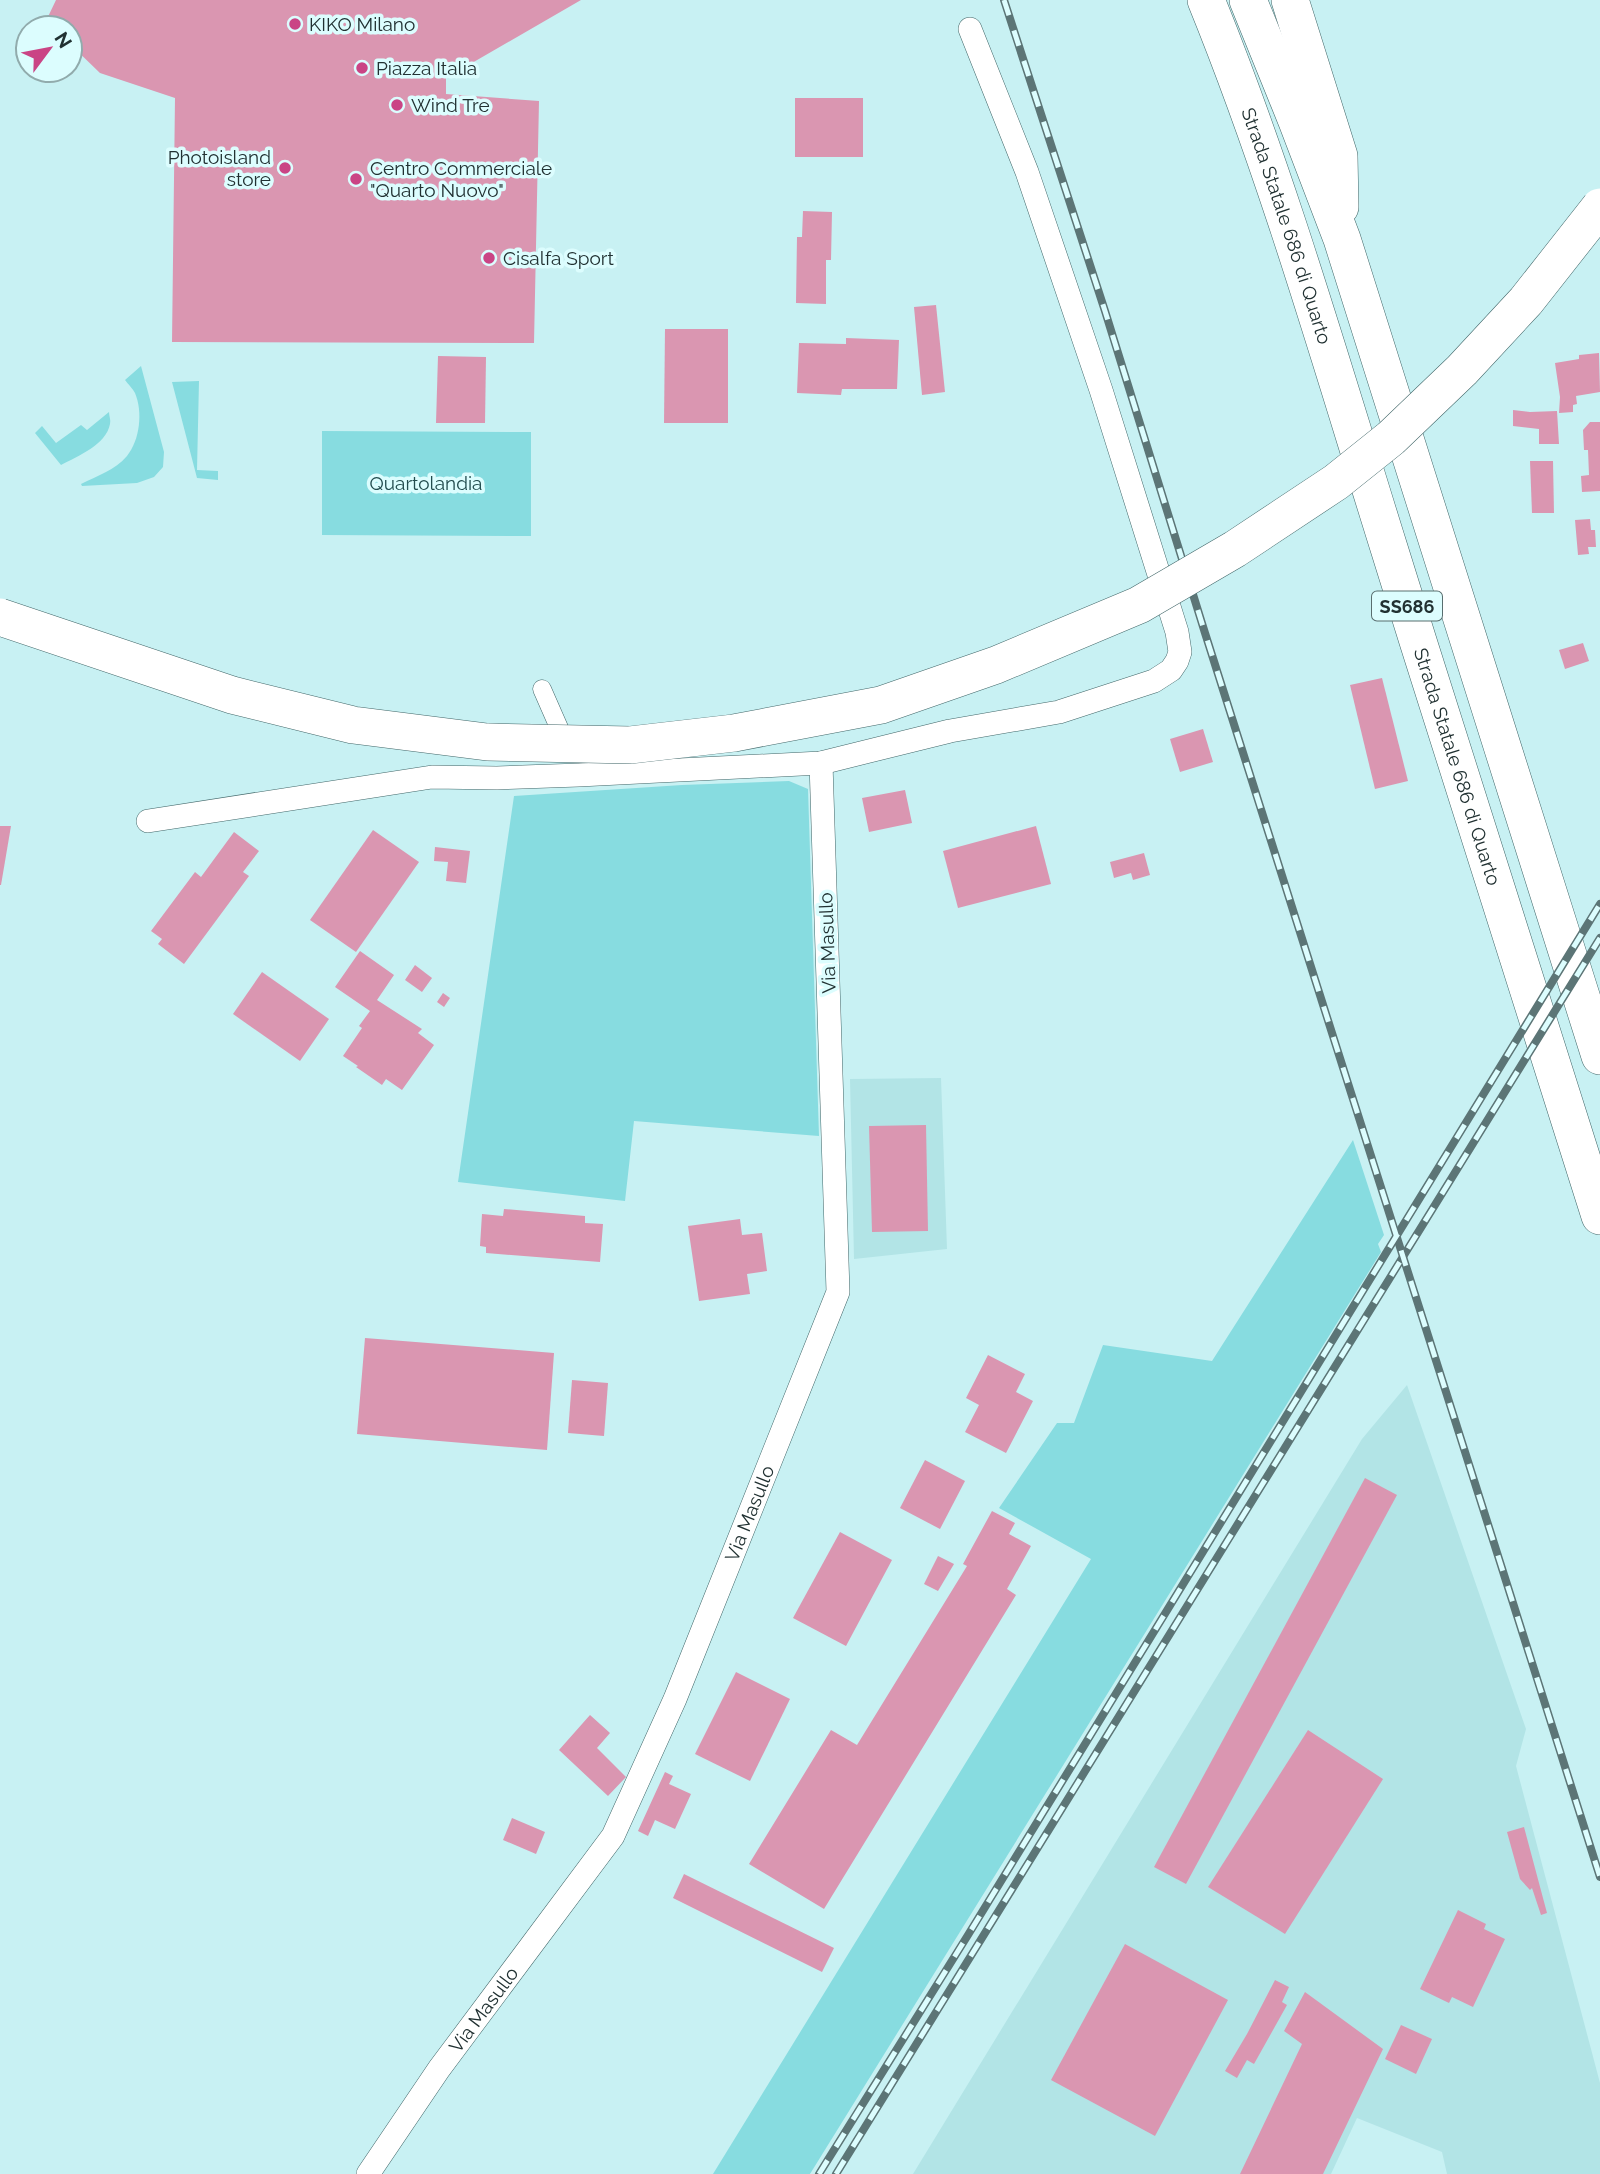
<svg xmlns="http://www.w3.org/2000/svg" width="1600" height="2174" font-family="Raleway,sans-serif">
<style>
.built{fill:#b2e4e6}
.green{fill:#87dce0}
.building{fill:#da96b1}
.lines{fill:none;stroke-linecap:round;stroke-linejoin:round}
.pedestrian-casing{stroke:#426769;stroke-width:19}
.minor-casing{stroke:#426769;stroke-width:24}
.trunk-casing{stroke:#426769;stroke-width:38}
.pedestrian{stroke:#fff;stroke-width:18}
.minor{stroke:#fff;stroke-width:23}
.trunk{stroke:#fff;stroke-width:37}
.rail-casing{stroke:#5c7576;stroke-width:8}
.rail{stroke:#dcfdfe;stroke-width:5;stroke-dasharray:16;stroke-linecap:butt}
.trunk-bridge-casing{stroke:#426769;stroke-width:38;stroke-linecap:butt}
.trunk-bridge{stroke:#fff;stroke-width:37}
.poi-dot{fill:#ca4485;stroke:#dcfdfe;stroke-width:2.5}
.labels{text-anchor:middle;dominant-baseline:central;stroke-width:7;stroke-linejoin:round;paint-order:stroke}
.shield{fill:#dcfdfe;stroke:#596e6f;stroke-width:2}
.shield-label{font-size:18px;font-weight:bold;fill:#213132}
.poi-label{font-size:19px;fill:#213132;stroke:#dcfdfe;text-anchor:start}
.street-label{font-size:19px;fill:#213132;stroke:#dcfdfe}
.park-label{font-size:19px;fill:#224c4e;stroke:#dcfdfe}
</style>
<rect width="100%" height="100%" fill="#c8f1f3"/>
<g class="built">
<path d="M 941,1078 L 947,1249 L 854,1259 L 850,1079 Z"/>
<path d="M 1407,1385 L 1526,1729 L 1516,1766 L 1600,2083 L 1600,2174 L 1447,2174 L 1442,2152 L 1357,2118 L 1331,2174 L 913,2174 L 1362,1439 Z"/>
</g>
<g class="green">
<path d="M 141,366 L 164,452 L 163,467 L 154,477 L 137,483 L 82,486 L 81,484 C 97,476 115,470 127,456 C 140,440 143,412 135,393 C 133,389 128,384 125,380 Z"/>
<path d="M 199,381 L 197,470 L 218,471 L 218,480 L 197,478 L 172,382 Z"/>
<path d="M 109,412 C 109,416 111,420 110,424 C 106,445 78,456 61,465 L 35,433 L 42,426 L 56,443 L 81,425 L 87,430 Z"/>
<path d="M 322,431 L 531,432 L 531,536 L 322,535 Z"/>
<path d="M 789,781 L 808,789 L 819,1136 L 634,1121 L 625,1201 L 458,1182 L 514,796 L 682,785 Z"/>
<path d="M 1353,1140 L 1384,1235 L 1378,1244 L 1381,1252 L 810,2174 L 713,2174 L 1091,1559 L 999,1508 L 1057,1423 L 1074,1423 L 1103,1345 L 1212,1361 Z"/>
</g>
<g class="building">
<path d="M 56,0 L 581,0 L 446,78 L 446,94 L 539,101 L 534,343 L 172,342 L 175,98 L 100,73 L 70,44 L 70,28 L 54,28 L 46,21 Z"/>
<rect x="795" y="98" width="68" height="59"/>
<path d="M 803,211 L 832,212 L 831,260 L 826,260 L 826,304 L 796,303 L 797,237 L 802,237 Z"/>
<path d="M 936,305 L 945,392 L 922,395 L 914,307 Z"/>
<path d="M 665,329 L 728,329 L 728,423 L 664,423 Z"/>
<path d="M 846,338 L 899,340 L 897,389 L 842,389 L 841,395 L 797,393 L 799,343 L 846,344 Z"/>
<path d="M 1599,353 L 1600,392 L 1576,396 L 1577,404 L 1573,405 L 1573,412 L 1559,413 L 1560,397 L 1555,363 L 1579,359 L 1579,355 Z"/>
<path d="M 438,356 L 486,357 L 485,423 L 436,423 Z"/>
<path d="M 1513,410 L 1530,412 L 1557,411 L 1559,444 L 1539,444 L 1539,429 L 1513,426 Z"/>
<path d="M 1590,422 L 1600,422 L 1600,491 L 1582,492 L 1581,476 L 1589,475 L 1588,450 L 1584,450 L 1583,430 Z"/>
<path d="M 1530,461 L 1553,461 L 1554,513 L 1532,513 Z"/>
<path d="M 1590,519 L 1591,530 L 1595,530 L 1596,547 L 1588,547 L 1589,554 L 1578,555 L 1575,520 Z"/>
<path d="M 1583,643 L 1589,661 L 1565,669 L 1559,650 Z"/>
<path d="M 1382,678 L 1408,781 L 1375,789 L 1350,685 Z"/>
<path d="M 1203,729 L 1213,762 L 1180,772 L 1170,739 Z"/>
<path d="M 905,790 L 912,823 L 869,832 L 862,798 Z"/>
<path d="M 0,826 L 11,826 L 1,885 L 0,885 Z"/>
<path d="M 1036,826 L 1051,884 L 958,908 L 943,851 Z"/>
<path d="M 373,830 L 419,862 L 356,952 L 310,920 Z"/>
<path d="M 234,832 L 259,851 L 243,872 L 249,876 L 184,964 L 158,944 L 162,939 L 151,931 L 195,872 L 201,877 Z"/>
<path d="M 435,847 L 470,851 L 466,883 L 446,881 L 448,862 L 434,861 Z"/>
<path d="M 1144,853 L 1150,875 L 1133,880 L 1131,873 L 1114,878 L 1110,862 Z"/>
<path d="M 360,951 L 394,975 L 377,1000 L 422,1029 L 418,1033 L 434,1045 L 402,1090 L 386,1079 L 382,1085 L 356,1067 L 358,1066 L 343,1056 L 362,1028 L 359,1026 L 370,1011 L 335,987 Z"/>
<path d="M 415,965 L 432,978 L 422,992 L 405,980 Z"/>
<path d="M 262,972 L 329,1019 L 300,1061 L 233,1014 Z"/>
<path d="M 443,993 L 450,998 L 444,1007 L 437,1002 Z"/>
<path d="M 926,1125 L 928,1231 L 872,1232 L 869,1126 Z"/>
<path d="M 504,1209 L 585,1216 L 585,1223 L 603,1224 L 600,1262 L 486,1253 L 486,1247 L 480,1246 L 482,1214 L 503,1216 Z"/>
<path d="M 740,1219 L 742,1235 L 762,1233 L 767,1271 L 747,1274 L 750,1294 L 699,1301 L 688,1226 Z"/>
<path d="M 365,1338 L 554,1353 L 547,1450 L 357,1434 Z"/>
<path d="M 988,1355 L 1025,1374 L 1016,1392 L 1033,1401 L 1006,1453 L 965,1432 L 979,1405 L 966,1398 Z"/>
<path d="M 572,1380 L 608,1383 L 604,1436 L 568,1433 Z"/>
<path d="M 925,1460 L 965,1481 L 940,1529 L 900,1508 Z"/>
<path d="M 1365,1478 L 1397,1495 L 1186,1884 L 1154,1867 Z"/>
<path d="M 992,1511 L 1015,1523 L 1009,1534 L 1031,1546 L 1007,1589 L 1016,1595 L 824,1909 L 749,1864 L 831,1730 L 857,1745 L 967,1566 L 963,1564 Z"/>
<path d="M 840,1532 L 892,1560 L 846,1646 L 793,1618 Z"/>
<path d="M 938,1556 L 954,1564 L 938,1591 L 924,1584 Z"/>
<path d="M 736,1672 L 790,1699 L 750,1781 L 695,1754 Z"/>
<path d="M 590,1715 L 610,1733 L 597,1748 L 626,1777 L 608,1796 L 559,1750 Z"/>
<path d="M 1308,1730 L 1383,1779 L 1285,1934 L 1208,1887 Z"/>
<path d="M 665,1772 L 673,1776 L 669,1784 L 691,1794 L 675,1829 L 655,1820 L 648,1836 L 638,1831 Z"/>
<path d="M 512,1818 L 545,1832 L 536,1854 L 503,1840 Z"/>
<path d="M 1524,1827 L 1547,1913 L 1541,1915 L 1532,1888 L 1530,1890 L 1520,1879 L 1507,1832 Z"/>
<path d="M 684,1874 L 834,1948 L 822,1972 L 673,1898 Z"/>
<path d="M 1458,1910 L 1486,1924 L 1484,1929 L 1505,1939 L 1473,2007 L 1452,1997 L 1449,2003 L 1420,1989 Z"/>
<path d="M 1125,1944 L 1228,2000 L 1155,2136 L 1051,2080 Z"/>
<path d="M 1275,1980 L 1289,1987 L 1282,2002 L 1287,2005 L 1254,2064 L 1247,2060 L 1237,2078 L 1225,2071 L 1247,2034 Z"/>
<path d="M 1305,1992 L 1383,2049 L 1323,2174 L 1240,2174 L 1302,2044 L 1284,2031 Z"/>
<path d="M 1401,2025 L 1432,2039 L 1416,2074 L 1385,2059 Z"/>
</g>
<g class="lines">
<defs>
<path id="pedestrian" d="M 542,689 L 567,746"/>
<g id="minor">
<path d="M 148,821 L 432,777 L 497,778 L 579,775 L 821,763 L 950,731 L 1059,712 L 1154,681 L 1171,670 L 1177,661 L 1180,652 L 1177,632 L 1101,390 L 1027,172 L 970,29"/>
<path id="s1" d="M 368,2174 L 439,2069 L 613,1836 L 675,1699 L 838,1292 L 821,763"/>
</g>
<g id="trunk">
<path id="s2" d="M 1206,0 C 1278,177 1332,366 1389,548 C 1458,771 1530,993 1600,1216"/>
<path d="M 1248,0 L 1297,121 L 1342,239 L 1600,1056"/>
<path d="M 1290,0 L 1339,156 L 1340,207"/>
</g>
</defs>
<use href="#pedestrian" class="pedestrian-casing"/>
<use href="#minor" class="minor-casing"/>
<use href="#trunk" class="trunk-casing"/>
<use href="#pedestrian" class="pedestrian"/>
<use href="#minor" class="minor"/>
<use href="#trunk" class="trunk"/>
<defs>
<g id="rail">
<path d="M 1004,0 L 1105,311 L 1205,633 L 1600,1877"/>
<path d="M 819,2174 L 968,1935 L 1600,904"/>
<path d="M 836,2174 L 1600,938"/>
</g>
</defs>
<use href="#rail" class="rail-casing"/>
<use href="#rail" class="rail"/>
<defs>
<path id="trunk-bridge" d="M 0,617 L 232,695 L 353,725 L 487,742 L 630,745 L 734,733 L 881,705 L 996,665 L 1139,605 L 1235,549 L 1336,482 L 1391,438 L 1462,370 L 1526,301 L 1600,207"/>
</defs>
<use href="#trunk-bridge" class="trunk-bridge-casing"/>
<use href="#trunk-bridge" class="trunk-bridge"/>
</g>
<g class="poi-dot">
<circle cx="295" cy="24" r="7"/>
<circle cx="362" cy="68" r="7"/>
<circle cx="397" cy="105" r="7"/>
<circle cx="285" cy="168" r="7"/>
<circle cx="356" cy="179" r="7"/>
<circle cx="489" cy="258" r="7"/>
</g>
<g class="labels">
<rect class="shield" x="1372" y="591.5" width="70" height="29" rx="5"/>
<g class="shield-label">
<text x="1407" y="606">SS686</text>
</g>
<g class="poi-label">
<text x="309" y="24">KIKO Milano</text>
<text x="376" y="68">Piazza Italia</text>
<text x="411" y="105">Wind Tre</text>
<text x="271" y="157" text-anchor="end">Photoisland<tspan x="271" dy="22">store</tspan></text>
<text x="370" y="168">Centro Commerciale<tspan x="370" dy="22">"Quarto Nuovo"</tspan></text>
<text x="503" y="258">Cisalfa Sport</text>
</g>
<g class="street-label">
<text stroke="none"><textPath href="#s2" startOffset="240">Strada Statale 686 di Quarto</textPath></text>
<text stroke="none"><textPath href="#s2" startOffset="807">Strada Statale 686 di Quarto</textPath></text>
<text transform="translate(827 943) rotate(-92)">Via Masullo</text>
<text stroke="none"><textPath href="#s1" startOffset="768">Via Masullo</textPath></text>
<text stroke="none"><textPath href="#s1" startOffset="201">Via Masullo</textPath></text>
</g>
<g class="park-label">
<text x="426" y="483">Quartolandia</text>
</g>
</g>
<g transform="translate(49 49) rotate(58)"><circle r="33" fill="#dcfdfe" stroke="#91abac" stroke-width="2"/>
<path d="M0-5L12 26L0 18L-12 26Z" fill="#ca4485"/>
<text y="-10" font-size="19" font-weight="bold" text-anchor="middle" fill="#213132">N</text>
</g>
</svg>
